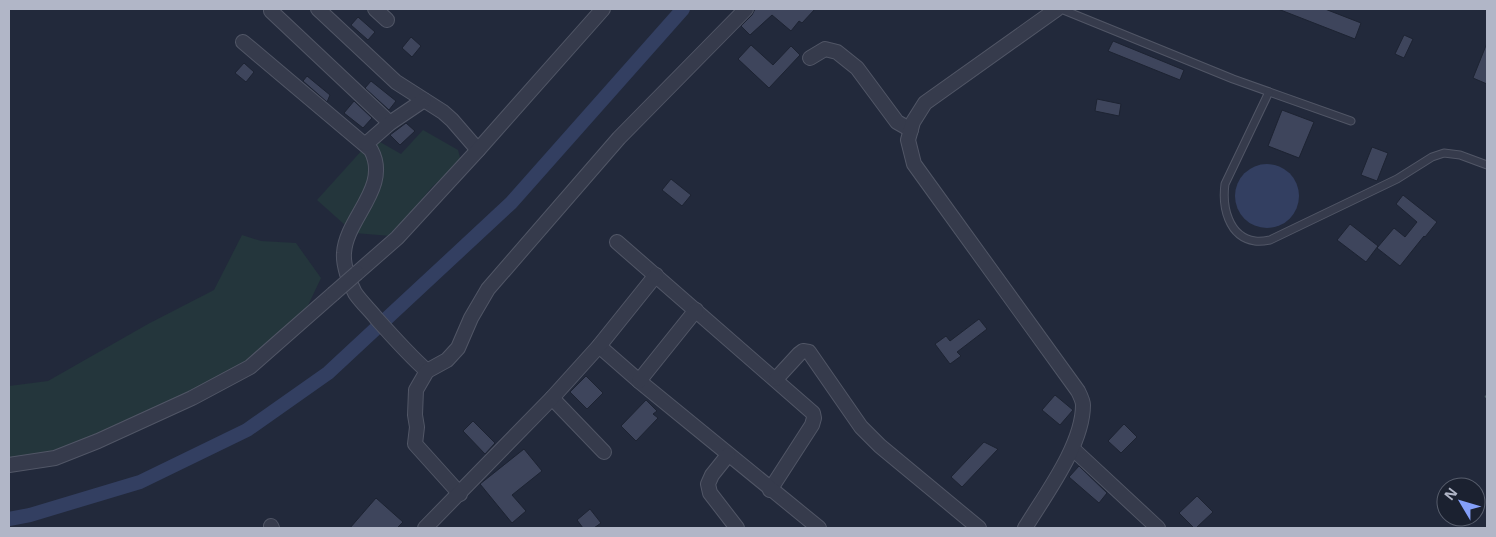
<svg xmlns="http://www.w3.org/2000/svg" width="1496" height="537" font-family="'Noto Sans',sans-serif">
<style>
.green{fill:#24363c}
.water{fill:#333f61}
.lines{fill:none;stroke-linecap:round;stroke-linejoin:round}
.canal{stroke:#333f61;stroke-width:14}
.building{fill:#3e455c;stroke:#1d2332}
.lane-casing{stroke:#515666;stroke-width:9}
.street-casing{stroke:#515666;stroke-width:16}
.path{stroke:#42535a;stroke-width:2.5;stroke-dasharray:4 4;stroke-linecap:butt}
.lane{stroke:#363b4c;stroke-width:7}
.street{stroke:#363b4c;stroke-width:14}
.street-bridge-casing{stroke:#515666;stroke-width:16;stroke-linecap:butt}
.street-bridge{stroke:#363b4c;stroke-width:14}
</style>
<rect width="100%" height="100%" fill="#22293b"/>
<g class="green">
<path d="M 423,130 L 458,150 L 461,161 L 432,187 L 391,236 L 354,233 L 317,200 L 373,138 L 401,154 Z"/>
<path d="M 242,235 L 261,241 L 296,243 L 321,278 L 303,316 L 241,366 L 170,402 L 68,449 L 9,460 L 9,386 L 48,381 L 148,324 L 214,290 Z"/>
</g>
<circle class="water" cx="1267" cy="196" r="32"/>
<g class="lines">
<path class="canal" d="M 9,519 L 30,515 L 140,482 L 247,430 L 328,373 L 511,203 L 683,9"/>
</g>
<g class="building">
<path d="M 755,9 L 815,9 L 802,23 L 799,21 L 791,31 L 772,15 L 750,35 L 741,26 L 752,15 Z"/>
<path d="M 1278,9 L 1325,9 L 1361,23 L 1355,39 Z"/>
<path d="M 358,17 L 375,32 L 368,40 L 351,25 Z"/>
<path d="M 1404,35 L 1413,39 L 1404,58 L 1395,54 Z"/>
<path d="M 411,37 L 421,46 L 412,57 L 402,48 Z"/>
<path d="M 1113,41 L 1184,70 L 1180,80 L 1108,51 Z"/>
<path d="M 1487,43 L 1487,84 L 1473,78 Z"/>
<path d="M 751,45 L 773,65 L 791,46 L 800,55 L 769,88 L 738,59 Z"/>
<path d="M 244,63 L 254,72 L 246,82 L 235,73 Z"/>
<path d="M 307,76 L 330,95 L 327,102 L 303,81 Z"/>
<path d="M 371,81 L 396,101 L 389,110 L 365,88 Z"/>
<path d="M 1097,99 L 1121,104 L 1119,116 L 1095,111 Z"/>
<path d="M 354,101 L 372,118 L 363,128 L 344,113 Z"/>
<path d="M 1282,110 L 1314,122 L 1299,158 L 1268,146 Z"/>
<path d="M 406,123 L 415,131 L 400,145 L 390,135 Z"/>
<path d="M 1372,147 L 1388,153 L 1377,181 L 1361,175 Z"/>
<path d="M 671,179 L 691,195 L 682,206 L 662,190 Z"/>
<path d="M 1403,195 L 1437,222 L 1425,237 L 1424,236 L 1400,266 L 1377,248 L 1394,228 L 1405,237 L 1417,222 L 1396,204 Z"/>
<path d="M 1350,224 L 1378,246 L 1366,262 L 1337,240 Z"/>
<path d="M 979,319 L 987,329 L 957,352 L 961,356 L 950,364 L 935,344 L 946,336 L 950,341 Z"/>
<path d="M 586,376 L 603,393 L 587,409 L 570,392 Z"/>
<path d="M 1055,395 L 1073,410 L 1060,425 L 1042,410 Z"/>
<path d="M 646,400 L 657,411 L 653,414 L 658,418 L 636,441 L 621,426 Z"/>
<path d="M 473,421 L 495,443 L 485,454 L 463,431 Z"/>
<path d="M 1124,424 L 1137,437 L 1121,453 L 1108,441 Z"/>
<path d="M 984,442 L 998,449 L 962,487 L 951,477 Z"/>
<path d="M 524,449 L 542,471 L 512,495 L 526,511 L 512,523 L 480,484 Z"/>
<path d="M 1079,466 L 1107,493 L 1099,503 L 1069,477 Z"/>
<path d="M 1197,496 L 1213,512 L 1196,528 L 1194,528 L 1179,513 Z"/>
<path d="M 376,498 L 403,522 L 397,528 L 350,528 Z"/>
<path d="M 590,509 L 601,523 L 594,528 L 583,528 L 577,520 Z"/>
</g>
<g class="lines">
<defs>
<g id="lane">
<path d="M 1061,9 L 1233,79 L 1351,121"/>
<path d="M 1269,92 L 1225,184 C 1222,206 1228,237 1255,241 C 1260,242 1265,241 1270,240 L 1397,179 L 1432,157 L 1444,153 L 1460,155 L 1487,165"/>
</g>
<g id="street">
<path d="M 318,9 L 396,82 L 443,112 L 452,120 L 478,150"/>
<path d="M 375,9 L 387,20"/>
<path d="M 271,11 L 390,123"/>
<path d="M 243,42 L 371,150 C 391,187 346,218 344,253 C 343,265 349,282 355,293 C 361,302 370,310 377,319 C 393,337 409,355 427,371"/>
<path d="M 810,58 L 825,49 L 837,52 L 857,68 L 897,122 L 911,130"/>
<path d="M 366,144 L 390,123 L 424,100"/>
<path d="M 617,242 L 813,413 L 814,418 L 812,425 L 770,490"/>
<path d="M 357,273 L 397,238 L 478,150 L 603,9"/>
<path d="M 599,346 L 639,381 L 819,528"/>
<path d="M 776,379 L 799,354 L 803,351 L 809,352 L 861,427 L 880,446 L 979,528"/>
<path d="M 639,381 L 696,310"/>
<path d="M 552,398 L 604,452"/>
<path d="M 1073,449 L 1158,528"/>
<path d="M 728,455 L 712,475 L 708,484 L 710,493 L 737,528"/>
<path d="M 9,465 L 55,458 L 98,441 L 192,398 L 250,367 L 333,294"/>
<path d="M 460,494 L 415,444 L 417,427 L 415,415 L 416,390 L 427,371 L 447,360 L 458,348 L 471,318 L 488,289 L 619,138 L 746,9"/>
<path d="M 271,526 L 272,528"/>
<path d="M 425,528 L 552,398 L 599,346 L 656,275"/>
<path d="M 1025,528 C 1045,495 1083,445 1083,405 C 1083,401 1080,395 1078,391 L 914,164 L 908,140 L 913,122 L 925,103 L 1057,9"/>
</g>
</defs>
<use href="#lane" class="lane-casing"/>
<use href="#street" class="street-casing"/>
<path class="path" d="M 1485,397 L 1487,396"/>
<use href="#lane" class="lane"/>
<use href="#street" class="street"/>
<defs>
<path id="street-bridge" d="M 333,294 L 357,273"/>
</defs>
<use href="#street-bridge" class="street-bridge-casing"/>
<use href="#street-bridge" class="street-bridge"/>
</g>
<rect width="1496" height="537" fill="none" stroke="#b1b6c7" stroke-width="20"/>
<g transform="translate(1461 502) rotate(308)"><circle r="24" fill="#1b2130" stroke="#575d6c"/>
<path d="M0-4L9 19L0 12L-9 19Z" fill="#849ff9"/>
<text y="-8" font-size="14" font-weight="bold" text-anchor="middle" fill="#b1b6c7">N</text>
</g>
</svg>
